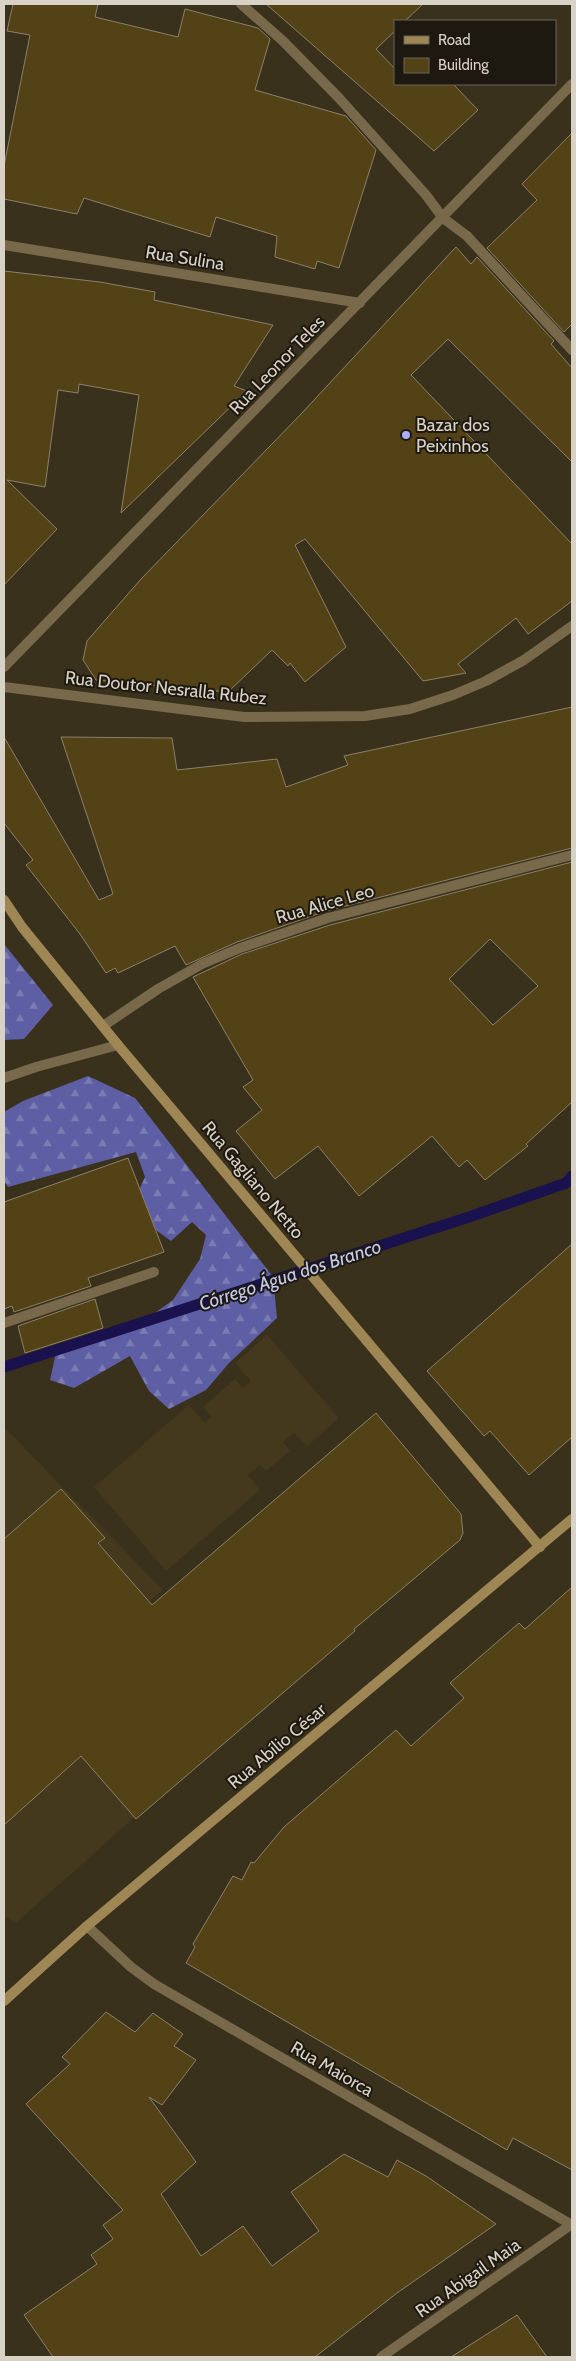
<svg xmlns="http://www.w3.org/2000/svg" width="576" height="2361" font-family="Cabin,sans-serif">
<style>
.built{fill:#44381d}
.forest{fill:url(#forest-firs)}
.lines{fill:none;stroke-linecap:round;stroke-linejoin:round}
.stream{stroke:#1a114f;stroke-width:11}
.building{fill:#544217;stroke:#8b806a;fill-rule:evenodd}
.lane{stroke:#77694a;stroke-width:10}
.street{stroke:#77694a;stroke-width:10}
.secondary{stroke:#9e8755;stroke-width:10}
.poi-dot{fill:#abaffb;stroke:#1e1910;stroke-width:2}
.labels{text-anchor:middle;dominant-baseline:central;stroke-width:4;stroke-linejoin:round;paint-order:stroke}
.street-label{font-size:18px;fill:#d7d2c5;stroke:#1e1910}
.poi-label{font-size:18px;fill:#d7d2c5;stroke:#1e1910;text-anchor:start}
.water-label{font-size:19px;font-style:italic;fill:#c6c9f1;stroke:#1e1910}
</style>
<defs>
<pattern id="forest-firs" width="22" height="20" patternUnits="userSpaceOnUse" patternTransform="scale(1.25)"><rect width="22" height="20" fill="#5d5ea3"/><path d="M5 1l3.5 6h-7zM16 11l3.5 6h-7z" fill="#7b7cb2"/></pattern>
</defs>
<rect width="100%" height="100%" fill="#3a311d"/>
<g class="built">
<path d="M 267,1335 L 339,1418 L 307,1446 L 294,1433 L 283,1442 L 290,1451 L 266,1471 L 260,1465 L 248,1475 L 260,1490 L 166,1571 L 94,1487 L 189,1405 L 205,1423 L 211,1417 L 203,1407 L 235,1379 L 243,1388 L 251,1381 L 235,1363 Z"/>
<path d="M 4,1427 L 163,1590 L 55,1676 L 156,1798 L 16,1923 L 4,1916 Z"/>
</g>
<g class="forest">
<path d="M 4,944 L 53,1005 L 24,1039 L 4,1040 Z"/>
<path d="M 88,1076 L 135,1098 L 273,1277 L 277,1318 L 229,1363 L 206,1390 L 169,1409 L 149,1391 L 130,1356 L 74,1388 L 50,1380 L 56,1353 L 138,1325 L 173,1300 L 200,1259 L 206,1235 L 192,1222 L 171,1241 L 149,1225 L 139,1190 L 145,1177 L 136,1152 L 8,1187 L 4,1181 L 4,1112 L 23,1101 Z"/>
</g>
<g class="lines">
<path class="stream" d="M 4,1367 L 469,1217 L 566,1183 L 572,1176"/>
</g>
<g class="building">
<path d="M 13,4 L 98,4 L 95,17 L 178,37 L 185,9 L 258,28 L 270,39 L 255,90 L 346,116 L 376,150 L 339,268 L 317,261 L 315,269 L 275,257 L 277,236 L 216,217 L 210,237 L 84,198 L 77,214 L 4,199 L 4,166 L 30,35 L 7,31 Z"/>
<path d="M 266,4 L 423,4 L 405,21 L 395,21 L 395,31 L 376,49 L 395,69 L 395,84 L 453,84 L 478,110 L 434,151 Z"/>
<path d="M 572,133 L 572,324 L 564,332 L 487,248 L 537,200 L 522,184 Z"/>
<path d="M 456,247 L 471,264 L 477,257 L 554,341 L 551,344 L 572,368 L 572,462 L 448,339 L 411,375 L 572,544 L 572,601 L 528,634 L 516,618 L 458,664 L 466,673 L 423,681 L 305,539 L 295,545 L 346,647 L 305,682 L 290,663 L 288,666 L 272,650 L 228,692 L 96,680 L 83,660 L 87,641 L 141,579 L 302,413 Z"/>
<path d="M 4,271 L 100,282 L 155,292 L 154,300 L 273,325 L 234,386 L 247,391 L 121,513 L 139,395 L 79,384 L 78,393 L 58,390 L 45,487 L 7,480 L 57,529 L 4,585 Z"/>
<path d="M 572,707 L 572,848 L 326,911 L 237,942 L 186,965 L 175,946 L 118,973 L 115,968 L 106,973 L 80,934 L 26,865 L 33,860 L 4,823 L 4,737 L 99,900 L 113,894 L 61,737 L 172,738 L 177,770 L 277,759 L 286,787 L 348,765 L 344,756 Z"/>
<path d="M 572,862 L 572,1102 L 526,1144 L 528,1146 L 485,1180 L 467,1160 L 459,1167 L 432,1136 L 359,1196 L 318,1146 L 275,1179 L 236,1131 L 262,1110 L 243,1087 L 253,1080 L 193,977 L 242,954 L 330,925 ZM 490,939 L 538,986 L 493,1025 L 449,979 Z"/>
<path d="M 128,1158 L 164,1252 L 88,1278 L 91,1286 L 14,1312 L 12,1306 L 4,1309 L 4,1202 Z"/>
<path d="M 572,1244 L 572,1437 L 529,1475 L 490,1431 L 484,1436 L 427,1371 Z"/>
<path d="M 95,1299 L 103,1328 L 25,1353 L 18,1326 Z"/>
<path d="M 376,1413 L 461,1514 L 463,1533 L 460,1540 L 365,1620 L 354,1629 L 355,1631 L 136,1819 L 81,1756 L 4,1825 L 4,1539 L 61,1489 L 105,1538 L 98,1543 L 152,1605 Z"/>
<path d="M 572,1587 L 572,2170 L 513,2138 L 507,2150 L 186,1963 L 195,1947 L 193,1944 L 233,1876 L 242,1880 L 251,1862 L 254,1863 L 284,1827 L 396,1730 L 411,1746 L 464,1698 L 450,1683 L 519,1623 L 525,1629 Z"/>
<path d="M 106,2012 L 135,2032 L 153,2013 L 183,2034 L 174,2046 L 196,2060 L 162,2105 L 149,2097 L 196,2162 L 161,2194 L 201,2256 L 243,2226 L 272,2266 L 319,2231 L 291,2192 L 344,2154 L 388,2177 L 397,2160 L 426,2176 L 496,2224 L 397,2293 L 315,2357 L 53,2357 L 24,2315 L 97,2264 L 91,2255 L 113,2239 L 103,2225 L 123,2210 L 26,2104 L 70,2064 L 62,2057 Z"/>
<path d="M 517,2315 L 547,2357 L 451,2357 Z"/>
</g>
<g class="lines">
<g class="lane">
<path d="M 241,4 L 283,41 L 339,98 L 426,195 L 443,218 L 467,236 L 572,350"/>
<path d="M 4,1078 L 36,1067 L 118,1045"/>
<path d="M 4,1323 L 154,1272"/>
</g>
<g class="street">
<path d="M 4,245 L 360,303"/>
<path d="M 4,667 L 572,84"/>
<path d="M 4,687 L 244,717 L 365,716 L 410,709 L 453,695 L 486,681 L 524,660 L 572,626"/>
<path d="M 103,1026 L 158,989 L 202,964 L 240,948 L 328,918 L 572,855"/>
<path d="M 87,1926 L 131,1967 L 154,1984 L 572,2225"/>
<path d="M 381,2357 L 572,2224"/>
</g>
<g class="secondary">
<path d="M 4,900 L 22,927 L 118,1045 L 540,1547"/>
<path d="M 4,2001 L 87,1926 L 572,1519"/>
</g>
</g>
<circle class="poi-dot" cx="406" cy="435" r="5"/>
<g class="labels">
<g class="street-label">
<text transform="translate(185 258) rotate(9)">Rua Sulina</text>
<text transform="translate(277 365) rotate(-46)">Rua Leonor Teles</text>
<text transform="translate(166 688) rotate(6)">Rua Doutor Nesralla Rubez</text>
<text transform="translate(325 904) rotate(-16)">Rua Alice Leo</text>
<text transform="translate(253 1180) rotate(50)">Rua Gagliano Netto</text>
<text transform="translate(277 1746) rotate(-40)">Rua Abílio César</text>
<text transform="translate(332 2069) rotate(30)">Rua Maiorca</text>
<text transform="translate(468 2278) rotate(-35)">Rua Abigail Maia</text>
</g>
<g class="poi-label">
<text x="416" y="425">Bazar dos<tspan x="416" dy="21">Peixinhos</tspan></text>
</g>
<g class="water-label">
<text transform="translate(290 1275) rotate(-18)">Córrego Água dos Branco</text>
</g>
</g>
<rect width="576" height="2361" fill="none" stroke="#d7d2c5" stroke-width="10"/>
<rect x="394" y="20" width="162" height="65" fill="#1e1910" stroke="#686358"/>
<rect x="404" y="36" width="25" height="8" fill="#9e8755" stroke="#686358"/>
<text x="438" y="45" font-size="15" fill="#d7d2c5">Road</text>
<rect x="404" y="58" width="25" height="15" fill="#544217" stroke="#686358"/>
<text x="438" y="70" font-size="15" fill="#d7d2c5">Building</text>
</svg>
